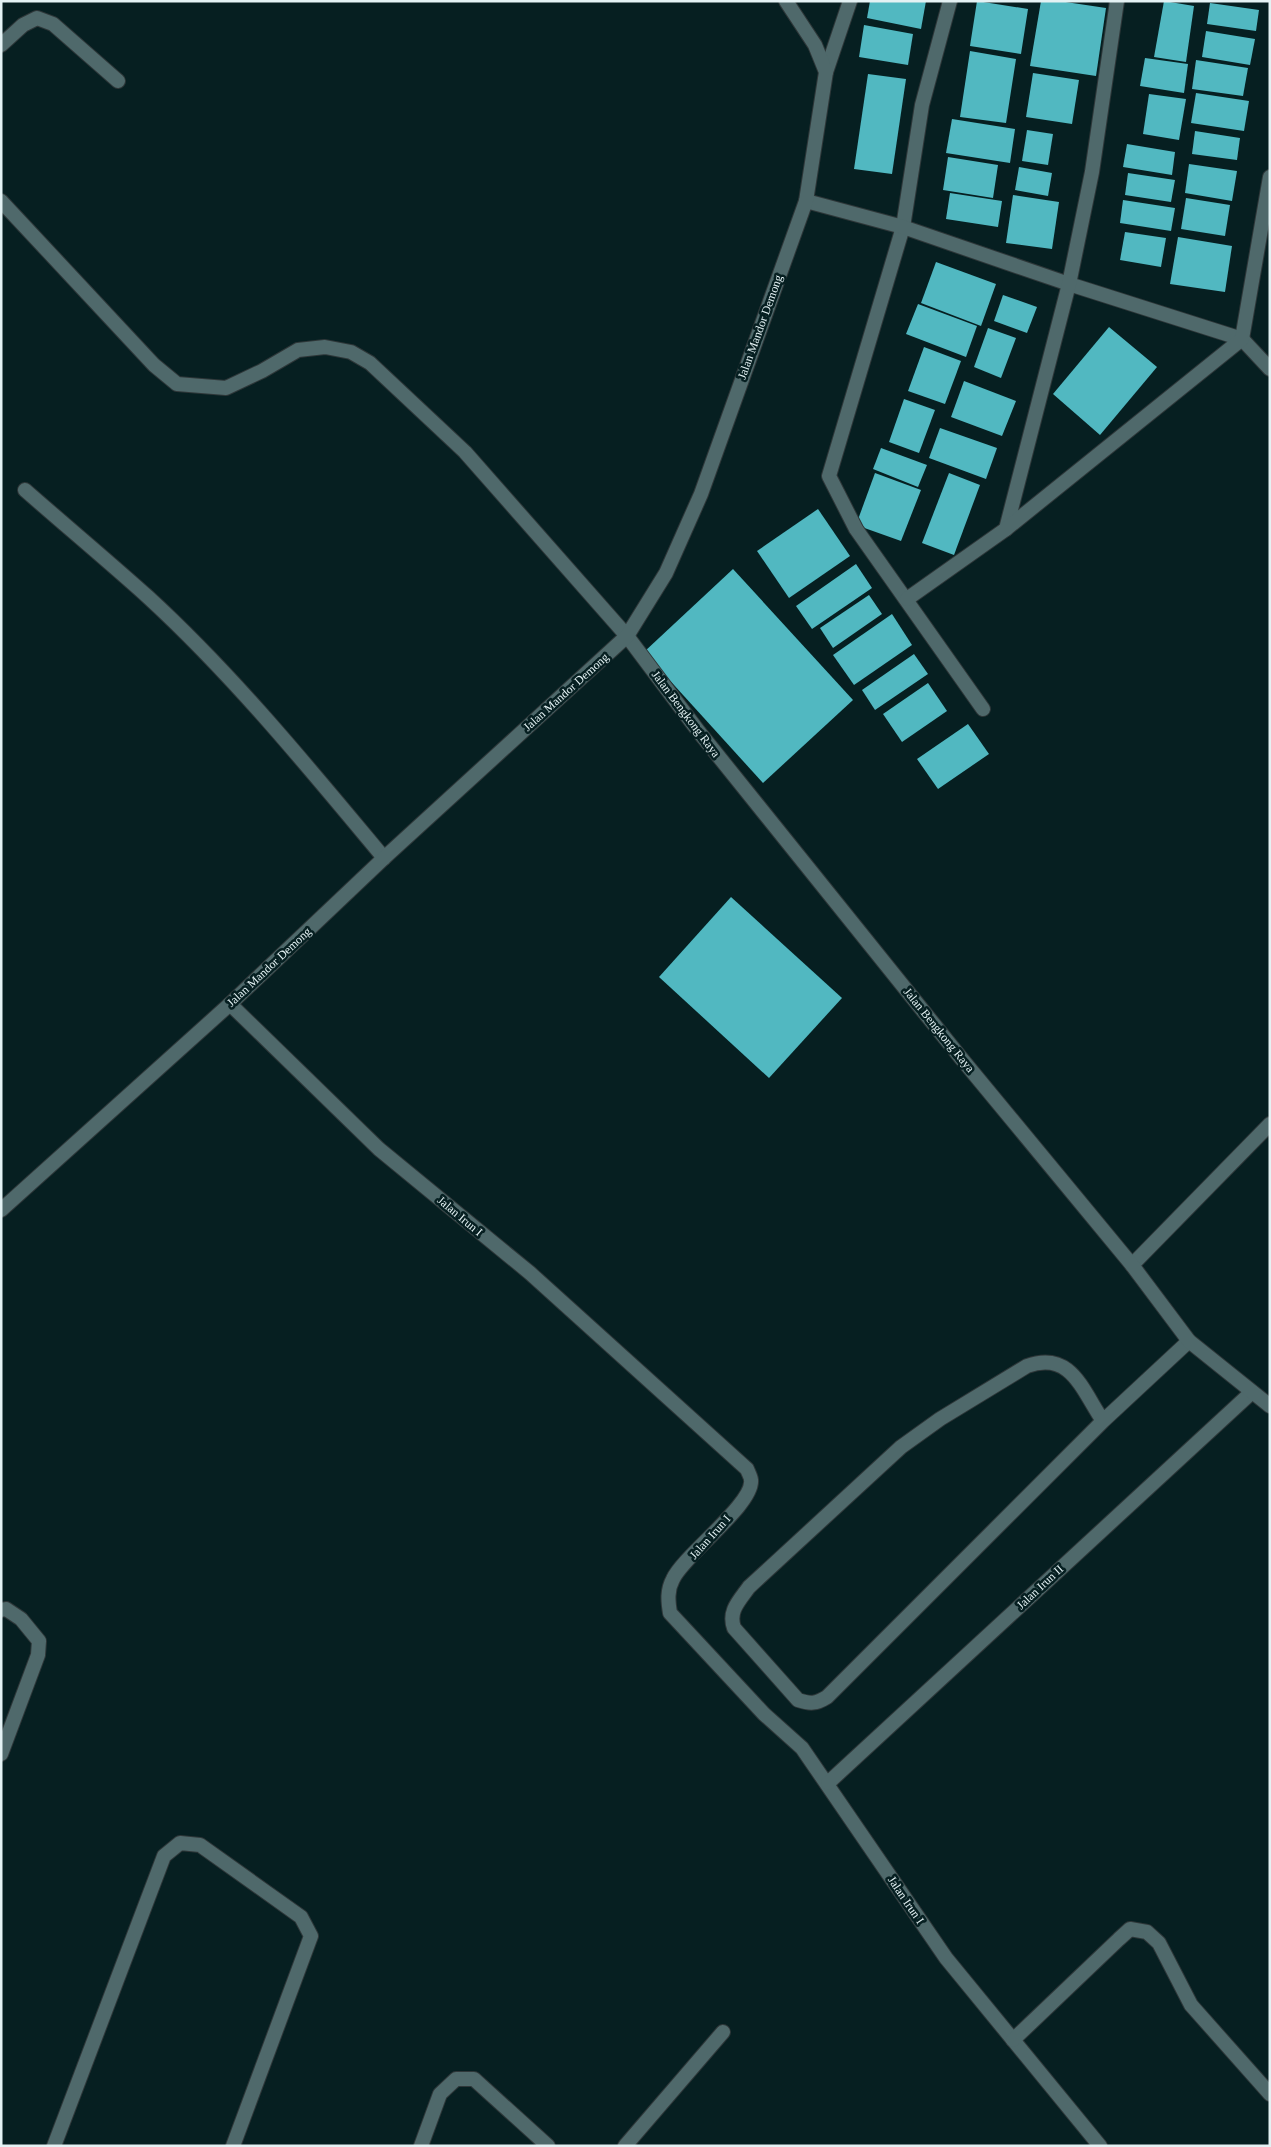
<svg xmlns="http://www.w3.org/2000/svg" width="1271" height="2147" font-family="'Times New Roman',serif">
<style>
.building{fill:#51b8c1}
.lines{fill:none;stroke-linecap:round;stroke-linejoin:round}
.minor-casing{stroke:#2e3739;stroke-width:16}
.tertiary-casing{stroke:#2e3739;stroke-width:16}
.secondary-casing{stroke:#2e3739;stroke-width:16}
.minor{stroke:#4f696b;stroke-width:14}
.tertiary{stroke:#4f696b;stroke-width:14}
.secondary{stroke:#4f696b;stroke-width:14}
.labels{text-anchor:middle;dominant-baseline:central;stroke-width:5;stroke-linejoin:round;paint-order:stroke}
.street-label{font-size:12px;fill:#e4f2f4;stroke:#061f21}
</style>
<rect width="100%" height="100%" fill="#061f21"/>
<g class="building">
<path d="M 870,1 L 926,1 L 921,29 L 867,18 Z"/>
<path d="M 977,1 L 1028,9 L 1021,54 L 970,46 Z"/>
<path d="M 1041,1 L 1059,1 L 1106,8 L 1096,76 L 1030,66 Z"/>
<path d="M 1164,1 L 1194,6 L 1186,62 L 1154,57 Z"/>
<path d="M 1210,3 L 1259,10 L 1256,31 L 1207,24 Z"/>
<path d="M 864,25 L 913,34 L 908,65 L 859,57 Z"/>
<path d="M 1206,31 L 1255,39 L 1250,65 L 1202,57 Z"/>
<path d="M 970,51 L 1016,59 L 1006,123 L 960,117 Z"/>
<path d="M 1145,58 L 1188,64 L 1184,93 L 1140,86 Z"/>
<path d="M 1196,60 L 1248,68 L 1243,96 L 1192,89 Z"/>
<path d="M 1033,73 L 1079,80 L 1072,124 L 1026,117 Z"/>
<path d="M 868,74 L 906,79 L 892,174 L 854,169 Z"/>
<path d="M 1196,93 L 1249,101 L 1244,131 L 1191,123 Z"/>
<path d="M 1149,94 L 1186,99 L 1179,140 L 1143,134 Z"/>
<path d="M 952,119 L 1015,129 L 1010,163 L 946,153 Z"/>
<path d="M 1027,130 L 1053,134 L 1048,165 L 1022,161 Z"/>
<path d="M 1195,131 L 1240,138 L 1237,160 L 1192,154 Z"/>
<path d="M 1127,144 L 1175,152 L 1172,175 L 1123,167 Z"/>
<path d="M 948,157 L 998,165 L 993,198 L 943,190 Z"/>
<path d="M 1189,164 L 1237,171 L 1232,201 L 1185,193 Z"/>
<path d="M 1019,167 L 1052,173 L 1048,196 L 1015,190 Z"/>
<path d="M 1128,173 L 1175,180 L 1171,202 L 1125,195 Z"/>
<path d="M 950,193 L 1002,201 L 998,227 L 946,219 Z"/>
<path d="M 1013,195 L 1059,202 L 1052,249 L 1006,243 Z"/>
<path d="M 1186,198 L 1230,205 L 1225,236 L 1181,229 Z"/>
<path d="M 1123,200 L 1175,208 L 1171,231 L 1120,223 Z"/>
<path d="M 1125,232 L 1166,238 L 1161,267 L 1120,260 Z"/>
<path d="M 1178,237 L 1232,246 L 1225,292 L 1170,284 Z"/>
<path d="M 936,262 L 996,284 L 981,326 L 921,303 Z"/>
<path d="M 1003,295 L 1037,307 L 1027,333 L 994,321 Z"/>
<path d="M 918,304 L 977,326 L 966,357 L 906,334 Z"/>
<path d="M 1109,327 L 1157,367 L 1100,435 L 1053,394 Z"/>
<path d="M 988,328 L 1016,338 L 1001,378 L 974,367 Z"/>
<path d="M 924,347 L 961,361 L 945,404 L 908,391 Z"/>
<path d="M 964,381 L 1016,401 L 1002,436 L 951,417 Z"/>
<path d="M 904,399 L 935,410 L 919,453 L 889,442 Z"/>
<path d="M 940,428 L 997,448 L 986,479 L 929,458 Z"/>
<path d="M 881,448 L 927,465 L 918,487 L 873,469 Z"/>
<path d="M 875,473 L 921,490 L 901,541 L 856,525 Z"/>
<path d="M 949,473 L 980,485 L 954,555 L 922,543 Z"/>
<path d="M 818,509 L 850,556 L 789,598 L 757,551 Z"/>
<path d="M 856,564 L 872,588 L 812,629 L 796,606 Z"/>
<path d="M 733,569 L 853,700 L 763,783 L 644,652 Z"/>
<path d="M 869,595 L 882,614 L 833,648 L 820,628 Z"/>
<path d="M 892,614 L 912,645 L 854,685 L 833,655 Z"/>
<path d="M 914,654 L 928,674 L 875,710 L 862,690 Z"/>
<path d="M 928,683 L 947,711 L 902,742 L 883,714 Z"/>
<path d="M 968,724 L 989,754 L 938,789 L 917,759 Z"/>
<path d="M 731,897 L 842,998 L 769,1078 L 659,977 Z"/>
</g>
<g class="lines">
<defs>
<g id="minor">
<path d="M 950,1 L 922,105 L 903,227 L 829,476 L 856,529 L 983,709"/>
<path d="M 1,45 L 23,25 L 37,18 L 53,24 L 118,81"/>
<path d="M 826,72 L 850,1"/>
<path d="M 1,201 L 154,365 L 177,384 L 226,388 L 262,371 L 298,350 L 325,347 L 351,352 L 370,363 L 465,452 L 627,636"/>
<path d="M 806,201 L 903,227 L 1069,284 L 1242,339 L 1270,369"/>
<path d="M 25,490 C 66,526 108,561 148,597 C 234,676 309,768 384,858"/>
<path d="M 1006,529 L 1069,284 L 1092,172 L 1117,1"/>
<path d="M 907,599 L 1006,529 L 1242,339 L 1270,177"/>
<path d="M 230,1004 L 379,1149 L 530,1273 L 747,1469 C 748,1472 751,1477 751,1480 C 754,1504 684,1555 673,1579 C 667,1590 668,1601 670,1613 L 764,1714 L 802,1748 L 946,1958 L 1100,2146"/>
<path d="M 1132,1265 L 1270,1124"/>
<path d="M 1103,1421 C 1082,1390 1071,1350 1027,1366 L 940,1419 L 901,1447 L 749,1587 C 739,1601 728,1611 734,1628 L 798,1700 C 810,1704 816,1704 827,1697 L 1103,1421 L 1189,1341"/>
<path d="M 1,1610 L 6,1609 L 21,1619 L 39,1641 L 38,1655 L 1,1754"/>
<path d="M 828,1783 L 1252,1392"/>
<path d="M 1013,2040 L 1119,1939 L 1130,1929 L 1147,1932 L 1159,1943 L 1191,2005 L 1270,2094"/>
<path d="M 54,2146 L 164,1856 L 180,1843 L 200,1845 L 301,1917 L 311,1936 L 233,2146"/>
<path d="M 421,2146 L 440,2094 L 456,2079 L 474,2079 L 548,2146"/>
<path d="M 625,2146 L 723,2032"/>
</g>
<path id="tertiary" d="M 627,636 L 699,732 L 961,1058 L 1132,1265 L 1189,1341 L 1270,1406"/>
<path id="secondary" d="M 1,1210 L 230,1004 L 384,858 L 627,636 L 666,573 L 701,494 L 806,201 L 826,72 L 815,45 L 786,1"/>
</defs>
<use href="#minor" class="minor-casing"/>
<use href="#tertiary" class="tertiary-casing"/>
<use href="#secondary" class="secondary-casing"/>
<use href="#minor" class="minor"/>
<use href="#tertiary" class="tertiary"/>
<use href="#secondary" class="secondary"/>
</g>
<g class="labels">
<g class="street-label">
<text transform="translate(760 327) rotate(-70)">Jalan Mandor Demong</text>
<text transform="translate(566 692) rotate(-42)">Jalan Mandor Demong</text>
<text transform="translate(686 714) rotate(53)">Jalan Bengkong Raya</text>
<text transform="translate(269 967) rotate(-43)">Jalan Mandor Demong</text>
<text transform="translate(939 1030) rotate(51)">Jalan Bengkong Raya</text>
<text transform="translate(460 1216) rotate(40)">Jalan Irun I</text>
<text transform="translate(710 1537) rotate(-48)">Jalan Irun I</text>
<text transform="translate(1040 1587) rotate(-43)">Jalan Irun II</text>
<text transform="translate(906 1900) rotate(56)">Jalan Irun I</text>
</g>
</g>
<rect width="1271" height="2147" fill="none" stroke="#e4f2f4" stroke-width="5"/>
</svg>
